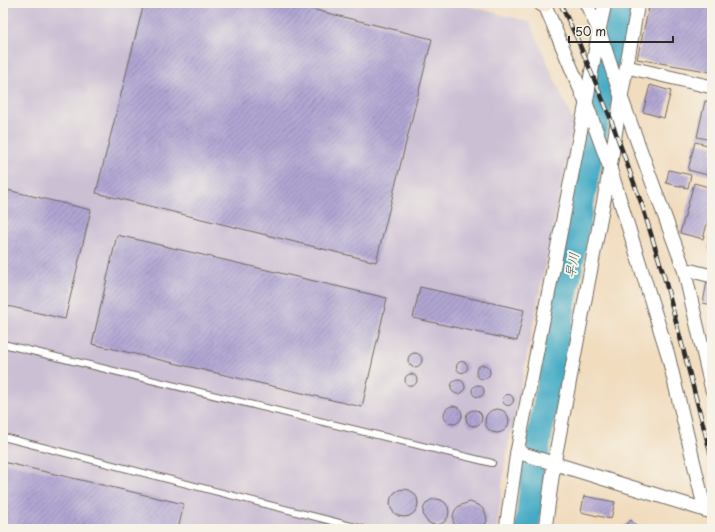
<svg xmlns="http://www.w3.org/2000/svg" width="715" height="532" font-family="'Playpen Sans','Klee One',sans-serif">
<style>
.industrial{fill:#cbbfd4}
.lines{fill:none;stroke-linecap:round;stroke-linejoin:round}
.river{stroke:#45abc5;stroke-width:25}
.building{fill:url(#building-hatch)}
.lane-casing{stroke:#70695e;stroke-width:8}
.street-casing{stroke:#70695e;stroke-width:15}
.secondary-casing{stroke:#70695e;stroke-width:20}
.lane{stroke:#fff;stroke-width:6}
.street{stroke:#fff;stroke-width:13}
.secondary{stroke:#fce5d0;stroke-width:18}
.rail-casing{stroke:#2b2b2b;stroke-width:4.5}
.rail{stroke:#f7f3e8;stroke-width:3;stroke-dasharray:9;stroke-linecap:butt}
.labels{text-anchor:middle;dominant-baseline:central;stroke-width:4;stroke-linejoin:round;paint-order:stroke}
.water-label{font-size:13px;font-style:italic;fill:#345861;stroke:#f7f3e8}
</style>
<defs>
<pattern id="building-hatch" width="6" height="6" patternUnits="userSpaceOnUse"><rect width="6" height="6" fill="#b0a6d3"/><path d="M-1 1l2-2M0 6l6-6M5 7l2-2" fill="none" stroke="#8f87ab"/></pattern>
</defs>
<rect width="100%" height="100%" fill="#f7f3e8"/>
<filter id="ink" filterUnits="userSpaceOnUse"><feTurbulence type="fractalNoise" baseFrequency=".025" numOctaves="2"/><feDisplacementMap in="SourceGraphic" scale="8" xChannelSelector="R" yChannelSelector="G"/><feConvolveMatrix kernelMatrix="1 2 1 2 8 2 1 2 1" color-interpolation-filters="sRGB"/></filter>
<filter id="wash" filterUnits="userSpaceOnUse"><feTurbulence type="fractalNoise" baseFrequency=".012" numOctaves="4" result="noise"/><feDisplacementMap in="SourceGraphic" scale="16" xChannelSelector="R" yChannelSelector="G"/><feGaussianBlur stdDeviation="0.9" result="paint"/><feColorMatrix in="noise" values="0 0 0 0 0 0 0 0 0 0 0 0 0 0 0 0 0 1.4 0 .05"/><feComposite in="paint" operator="in"/></filter>
<g filter="url(#wash)">
<rect width="100%" height="100%" fill="#f1dcbe"/>
<path class="industrial" d="M 3,3 L 458,3 L 530,22 L 574,124 L 505,463 L 497,529 L 3,529 Z"/>
<g class="lines">
<path class="river" d="M 527,529 L 534,467 L 600,102 L 622,3"/>
</g>
<g id="blocks">
<g class="building">
<path d="M 144,3 L 287,3 L 432,39 L 376,262 L 96,193 Z"/>
<path d="M 650,3 L 712,3 L 712,72 L 637,59 Z"/>
<path d="M 650,85 L 671,91 L 664,118 L 643,112 Z"/>
<path d="M 705,101 L 712,102 L 712,140 L 697,137 Z"/>
<path d="M 695,142 L 712,146 L 712,176 L 688,170 Z"/>
<path d="M 669,170 L 691,175 L 688,188 L 666,183 Z"/>
<path d="M 694,183 L 712,188 L 712,205 L 703,239 L 680,233 Z"/>
<path d="M 3,189 L 91,210 L 65,319 L 3,305 Z"/>
<path d="M 711,231 L 712,231 L 712,249 L 708,249 Z"/>
<path d="M 117,235 L 387,298 L 362,407 L 92,344 Z"/>
<path d="M 707,281 L 712,282 L 712,305 L 703,303 Z"/>
<path d="M 420,287 L 524,310 L 517,341 L 413,318 Z"/>
<circle cx="415" cy="360" r="7"/>
<circle cx="462" cy="367" r="5.5"/>
<circle cx="483" cy="372" r="7"/>
<circle cx="411" cy="380" r="6"/>
<circle cx="458" cy="387" r="7"/>
<circle cx="478" cy="391" r="6"/>
<circle cx="508" cy="400" r="5.5"/>
<circle cx="453" cy="415" r="9"/>
<circle cx="497" cy="421" r="12"/>
<circle cx="474" cy="418" r="8"/>
<path d="M 3,462 L 184,504 L 178,529 L 3,529 Z"/>
<circle cx="404" cy="503" r="14"/>
<path d="M 584,496 L 615,502 L 611,519 L 581,512 Z"/>
<circle cx="436" cy="512" r="13"/>
<path d="M 470,502 L 480,506 L 484,510 L 486,515 L 487,521 L 483,529 L 456,529 L 455,526 L 453,521 L 453,516 L 455,510 L 459,506 L 464,504 Z"/>
<path d="M 631,520 L 639,529 L 621,529 Z"/>
</g>
</g>
</g>
<g filter="url(#ink)">
<use href="#blocks" fill-opacity="0" stroke="#70695e" stroke-width="1"/>
<g class="lines">
<defs>
<g id="lane">
<path d="M 3,344 L 492,463"/>
<path d="M 3,437 L 363,529"/>
</g>
<g id="street">
<path d="M 544,3 L 586,103 L 610,168 L 668,355 L 705,510"/>
<path d="M 586,3 L 599,30 L 621,97 L 684,269 L 712,390"/>
<path d="M 627,67 L 712,87"/>
<path d="M 684,269 L 712,276"/>
<path d="M 517,452 L 705,510 L 712,512"/>
<path d="M 506,529 L 517,452 L 586,103 L 599,30 L 605,3"/>
<path d="M 545,529 L 554,463 L 610,168 L 621,97 L 638,3"/>
</g>
<path id="secondary" d="M 543,3 L 544,3"/>
</defs>
<use href="#lane" class="lane-casing"/>
<use href="#street" class="street-casing"/>
<use href="#secondary" class="secondary-casing"/>
<use href="#lane" class="lane"/>
<use href="#street" class="street"/>
<use href="#secondary" class="secondary"/>
<defs>
<path id="rail" d="M 560,3 L 576,36 L 610,117 L 642,205 L 664,276 L 712,459"/>
</defs>
<use href="#rail" class="rail-casing"/>
<use href="#rail" class="rail"/>
</g>
</g>
<g class="labels">
<g class="water-label">
<text transform="translate(571 265) rotate(-80)">早川</text>
</g>
</g>
<rect width="715" height="532" fill="none" stroke="#f7f3e8" stroke-width="16"/>
<path d="M569 36v6h104v-6" fill="none" stroke="#2b2b2b" stroke-width="2"/>
<text x="575" y="36" font-size="12" fill="#2b2b2b" stroke="#f7f3e8" stroke-width="3" paint-order="stroke">50 m</text>
</svg>
